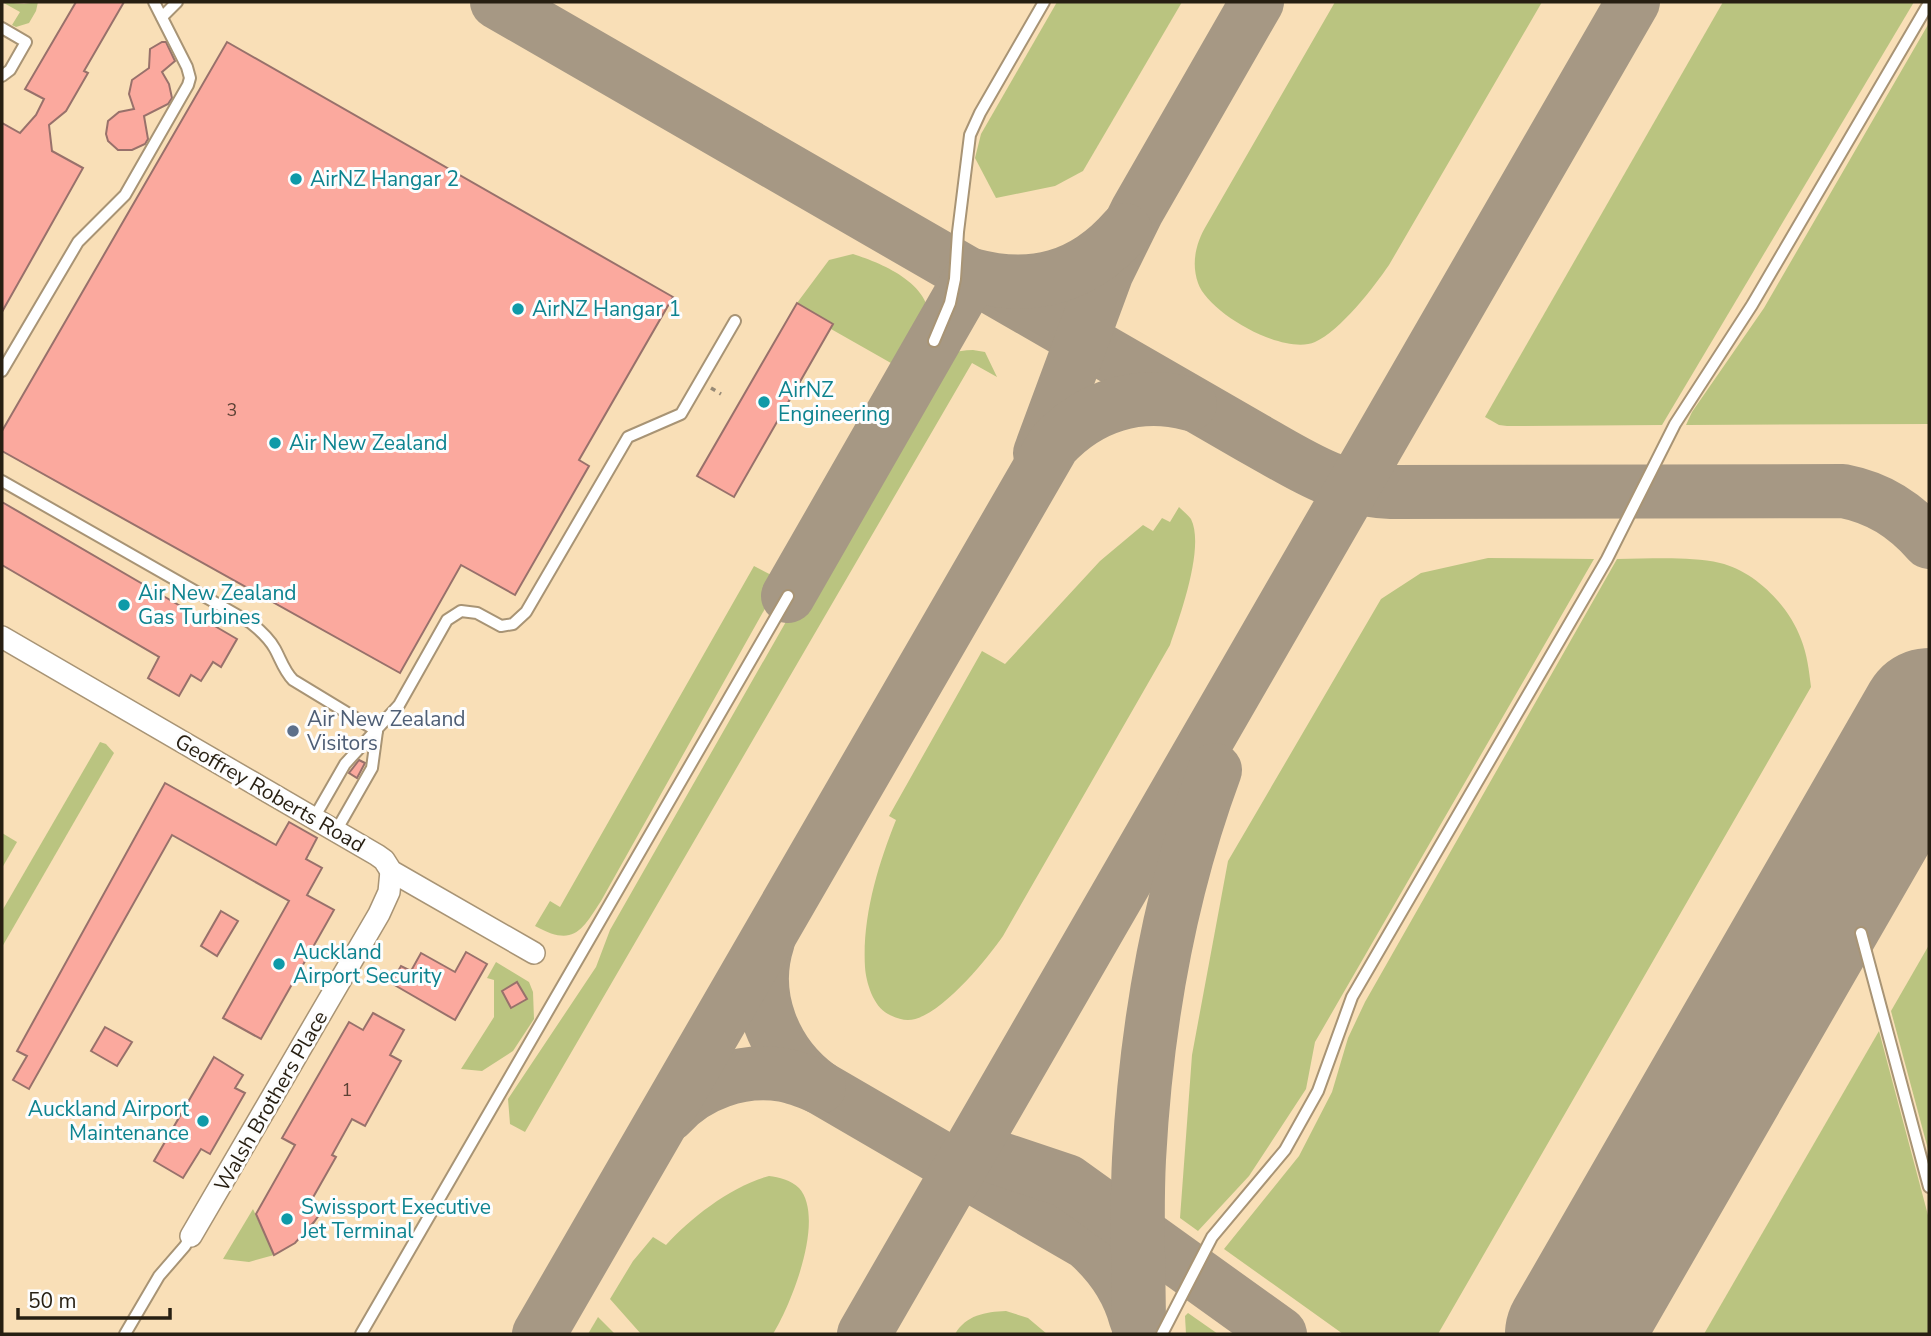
<svg xmlns="http://www.w3.org/2000/svg" width="1931" height="1336" font-family="'Nunito Sans',sans-serif">
<style>
.built{fill:#f9dfb7}
.green{fill:#bac480}
.lines{fill:none;stroke-linecap:round;stroke-linejoin:round}
.taxiway{stroke:#a69884;stroke-width:54}
.runway{stroke:#a69884;stroke-width:136}
.building{fill:#fba99e;stroke:#98716b;stroke-width:2}
.lane-casing{stroke:#a89475;stroke-width:14}
.street-casing{stroke:#a89475;stroke-width:24}
.path{stroke:#978a76;stroke-width:3.5;stroke-dasharray:5 5;stroke-linecap:butt}
.lane{stroke:#fff;stroke-width:10}
.street{stroke:#fff;stroke-width:21}
.culture-dot{fill:#0f9aa8;stroke:#fdfdfd;stroke-width:2.5}
.service-dot{fill:#5c6f8a;stroke:#fdfdfd;stroke-width:2.5}
.labels{text-anchor:middle;dominant-baseline:central;stroke-width:6;stroke-linejoin:round;paint-order:stroke}
.number-label{font-size:18px;fill:#5c4235}
.culture-label{font-size:21px;fill:#0d838f;stroke:#fdfdfd;text-anchor:start}
.service-label{font-size:21px;fill:#4e5e75;stroke:#fdfdfd;text-anchor:start}
.street-label{font-size:21px;fill:#271f12;stroke:#fdfdfd}
</style>
<rect width="100%" height="100%" fill="#ffedd2"/>
<rect class="built" x="2" y="2" width="1927" height="1332"/>
<g class="green">
<path d="M 2,2 L 24,4 L 38,2 L 36,11 L 29,23 L 16,27 L 12,25 L 20,12 Z"/>
<path d="M 1057,2 L 1182,2 L 1083,171 L 1055,186 L 996,198 L 975,158 L 981,134 Z"/>
<path d="M 1335,2 L 1542,2 L 1389,265 C 1374,287 1340,331 1315,342 C 1284,356 1208,313 1198,283 C 1191,263 1196,243 1206,226 Z"/>
<path d="M 1723,2 L 1914,2 L 1662,425 L 1507,426 L 1499,425 L 1485,417 Z"/>
<path d="M 1929,23 L 1929,424 L 1686,425 L 1692,412 L 1764,308 Z"/>
<path d="M 853,254 C 884,264 937,286 928,327 C 924,343 913,357 905,371 L 831,329 L 833,324 L 797,303 L 829,260 Z"/>
<path d="M 973,350 L 985,352 L 997,377 L 972,363 L 525,1132 L 510,1124 L 508,1099 L 596,967 L 610,930 L 917,392 C 933,364 938,351 973,350 Z"/>
<path d="M 1179,507 C 1183,511 1188,515 1191,519 C 1205,547 1180,616 1170,645 L 1003,936 C 987,959 938,1020 908,1020 C 901,1020 893,1017 888,1014 C 873,1006 866,982 865,967 C 862,917 878,865 896,820 L 889,816 L 982,651 L 1005,664 L 1100,561 L 1143,525 L 1153,531 L 1162,518 L 1170,522 Z"/>
<path d="M 1488,558 L 1594,559 L 1315,1042 L 1306,1089 L 1249,1176 L 1198,1231 L 1180,1218 L 1192,1055 L 1228,861 L 1381,599 L 1421,573 Z"/>
<path d="M 1617,559 C 1650,559 1688,556 1720,563 C 1755,571 1789,606 1801,639 C 1807,654 1809,670 1811,687 L 1438,1334 L 1343,1334 L 1224,1249 L 1299,1156 L 1332,1092 L 1348,1038 L 1365,1002 Z"/>
<path d="M 754,566 L 781,580 L 601,901 C 581,932 573,947 535,926 L 550,901 L 560,907 Z"/>
<path d="M 100,742 L 106,744 L 114,753 L 2,947 L 2,911 Z"/>
<path d="M 2,833 L 17,842 L 2,868 Z"/>
<path d="M 1929,945 L 1929,1153 L 1891,1011 Z"/>
<path d="M 496,962 L 529,982 L 533,992 L 534,1019 L 513,1051 L 482,1071 L 461,1069 L 494,1017 L 494,980 L 487,978 Z"/>
<path d="M 1879,1031 L 1929,1219 L 1929,1334 L 1704,1334 Z"/>
<path d="M 769,1176 C 779,1177 791,1180 799,1188 C 826,1218 791,1305 773,1334 L 641,1334 L 610,1299 L 633,1261 L 653,1237 L 666,1245 C 690,1218 733,1185 769,1176 Z"/>
<path d="M 253,1209 L 274,1255 L 249,1262 L 223,1259 Z"/>
<path d="M 1006,1311 L 1028,1318 L 1047,1334 L 955,1334 C 966,1315 985,1312 1006,1311 Z"/>
<path d="M 1188,1313 L 1218,1334 L 1186,1334 L 1185,1316 Z"/>
<path d="M 598,1317 L 615,1334 L 588,1334 Z"/>
</g>
<g class="lines">
<g class="taxiway">
<path d="M 497,2 L 1251,437 C 1298,463 1335,490 1391,492 L 1843,491 C 1879,498 1905,515 1929,542"/>
<path d="M 1040,453 L 1107,272 L 1137,211 L 1257,2"/>
<path d="M 788,596 L 972,275 C 1032,291 1083,278 1125,230"/>
<path d="M 768,941 C 750,996 774,1054 819,1087 L 1087,1243 C 1111,1264 1128,1289 1136,1319"/>
<path d="M 669,1115 C 696,1084 742,1068 783,1075 C 795,1077 807,1082 819,1087"/>
<path d="M 974,1150 L 1067,1181 L 1280,1334"/>
<path d="M 539,1334 L 1053,445 C 1089,406 1139,390 1190,404"/>
<path d="M 864,1334 L 1633,2"/>
<path d="M 1139,1334 C 1139,1276 1136,1217 1139,1159 C 1146,1028 1169,894 1215,770"/>
</g>
<path class="runway" d="M 1573,1334 L 1929,716"/>
</g>
<g class="building">
<path d="M 76,2 L 124,2 L 84,71 L 88,73 L 66,111 L 49,125 L 52,151 L 83,168 L 2,312 L 2,123 L 20,133 L 36,115 L 44,99 L 25,89 Z"/>
<path d="M 162,42 L 166,42 L 175,61 L 162,72 L 169,84 L 172,98 L 168,104 L 144,116 L 148,139 L 145,144 L 132,150 L 118,150 L 108,141 L 106,134 L 108,121 L 119,112 L 134,109 L 129,94 L 132,80 L 149,68 L 150,49 Z"/>
<path d="M 227,42 L 673,297 L 579,460 L 589,466 L 515,595 L 461,565 L 400,673 L 2,451 L 2,431 Z"/>
<path d="M 797,303 L 833,324 L 734,497 L 697,476 Z"/>
<path d="M 2,502 L 237,639 L 221,667 L 213,662 L 201,681 L 191,675 L 179,696 L 148,678 L 159,657 L 2,565 Z"/>
<path d="M 359,760 L 365,763 L 357,778 L 349,773 Z"/>
<path d="M 165,783 L 276,845 L 289,822 L 317,838 L 306,859 L 322,868 L 307,895 L 334,910 L 261,1039 L 223,1018 L 289,901 L 172,835 L 29,1089 L 13,1080 L 27,1056 L 17,1051 Z"/>
<path d="M 221,911 L 238,921 L 217,956 L 201,946 Z"/>
<path d="M 466,952 L 487,964 L 455,1020 L 391,983 L 401,966 L 411,971 L 421,953 L 455,972 Z"/>
<path d="M 517,982 L 527,999 L 511,1008 L 502,991 Z"/>
<path d="M 373,1013 L 404,1030 L 390,1055 L 401,1061 L 365,1126 L 352,1119 L 332,1155 L 336,1157 L 307,1208 L 319,1215 L 314,1222 L 295,1243 L 274,1255 L 256,1214 L 295,1145 L 282,1138 L 349,1022 L 363,1030 Z"/>
<path d="M 105,1027 L 132,1042 L 117,1066 L 91,1051 Z"/>
<path d="M 214,1057 L 243,1075 L 235,1088 L 245,1093 L 210,1154 L 201,1149 L 183,1178 L 154,1161 Z"/>
</g>
<g class="lines">
<defs>
<g id="lane">
<path d="M 162,17 L 177,2"/>
<path d="M 2,28 L 26,42 L 10,70 L 2,76"/>
<path d="M 934,341 L 950,303 L 955,279 L 958,232 L 970,135 L 980,113 L 1044,2"/>
<path d="M 2,371 L 78,242 L 125,195 L 188,85 L 190,78 L 187,67 L 154,2"/>
<path d="M 2,481 L 251,623 C 261,631 269,638 275,649 C 281,660 284,671 293,680 L 377,731"/>
<path d="M 314,818 L 345,764 L 399,705 L 447,620 L 461,611 L 477,613 L 501,626 L 513,624 L 526,612 L 628,437 L 681,414 L 735,321"/>
<path d="M 336,831 L 372,768 L 377,731"/>
<path d="M 1861,933 L 1929,1187"/>
<path d="M 125,1334 L 159,1276 L 185,1246 L 191,1236"/>
<path d="M 361,1334 L 788,596"/>
<path d="M 1162,1334 L 1212,1237 L 1285,1150 L 1318,1091 L 1352,997 L 1607,559 L 1675,424 L 1752,305 L 1929,3"/>
</g>
<g id="street">
<path d="M 2,637 L 377,855 L 384,860 L 391,871 L 534,953"/>
<path d="M 191,1236 L 379,914 L 389,892 L 391,871"/>
</g>
</defs>
<use href="#lane" class="lane-casing"/>
<use href="#street" class="street-casing"/>
<path class="path" d="M 711,388 L 721,394"/>
<use href="#lane" class="lane"/>
<use href="#street" class="street"/>
</g>
<g class="culture-dot">
<circle cx="296" cy="179" r="7"/>
<circle cx="518" cy="309" r="7"/>
<circle cx="764" cy="402" r="7"/>
<circle cx="275" cy="443" r="7"/>
<circle cx="124" cy="605" r="7"/>
<circle cx="279" cy="964" r="7"/>
<circle cx="203" cy="1121" r="7"/>
<circle cx="287" cy="1219" r="7"/>
</g>
<circle class="service-dot" cx="293" cy="731" r="7"/>
<g class="labels">
<g class="number-label">
<text x="232" y="410">3</text>
<text x="347" y="1090">1</text>
</g>
<g class="culture-label">
<text x="310" y="179">AirNZ Hangar 2</text>
<text x="532" y="309">AirNZ Hangar 1</text>
<text x="778" y="390">AirNZ<tspan x="778" dy="24">Engineering</tspan></text>
<text x="289" y="443">Air New Zealand</text>
<text x="138" y="593">Air New Zealand<tspan x="138" dy="24">Gas Turbines</tspan></text>
<text x="293" y="952">Auckland<tspan x="293" dy="24">Airport Security</tspan></text>
<text x="189" y="1109" text-anchor="end">Auckland Airport<tspan x="189" dy="24">Maintenance</tspan></text>
<text x="301" y="1207">Swissport Executive<tspan x="301" dy="24">Jet Terminal</tspan></text>
</g>
<g class="service-label">
<text x="307" y="719">Air New Zealand<tspan x="307" dy="24">Visitors</tspan></text>
</g>
<g class="street-label">
<text transform="translate(270 793) rotate(30)">Geoffrey Roberts Road</text>
<text transform="translate(271 1101) rotate(-60)">Walsh Brothers Place</text>
</g>
</g>
<rect width="1931" height="1336" fill="none" stroke="#271f12" stroke-width="7"/>
<path d="M18 1308v10h152v-10" fill="none" stroke="#271f12" stroke-width="3.5"/>
<text x="28" y="1308" font-size="21" fill="#271f12" stroke="#fdfdfd" stroke-width="5" paint-order="stroke">50 m</text>
</svg>
